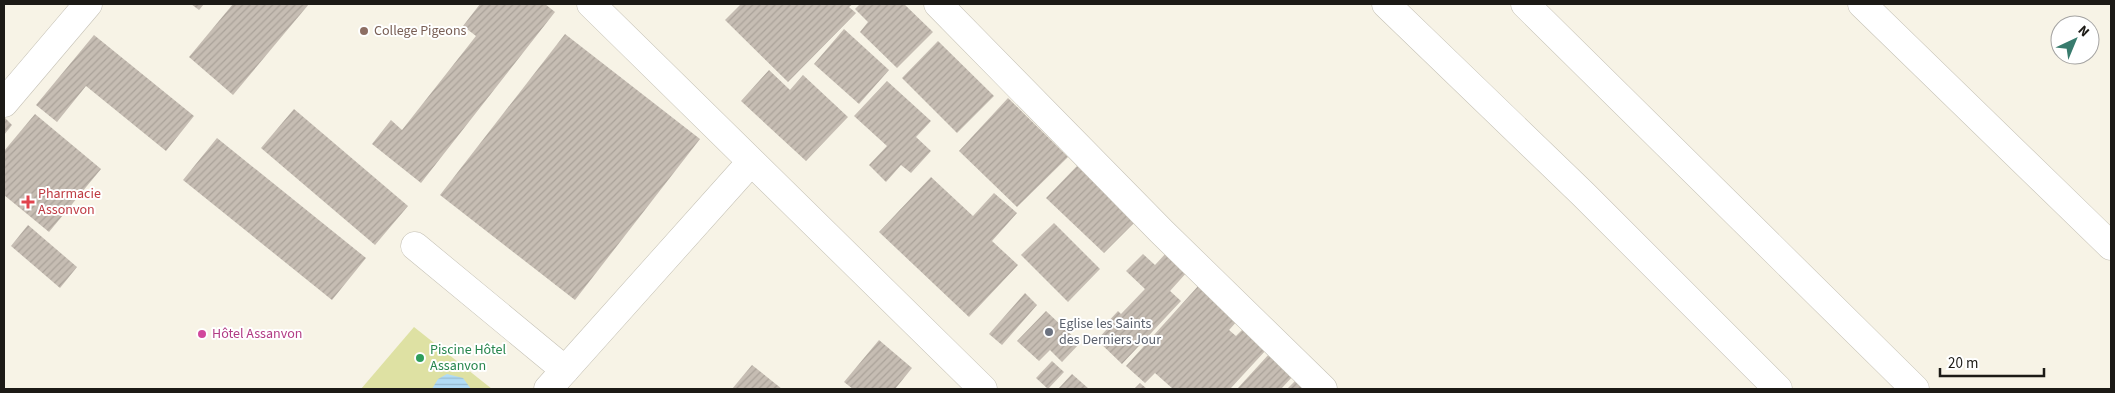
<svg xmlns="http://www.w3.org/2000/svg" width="2115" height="393" font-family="'Source Sans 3',sans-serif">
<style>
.green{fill:#dee1a3}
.water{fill:url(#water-rules)}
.building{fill:url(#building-hatch)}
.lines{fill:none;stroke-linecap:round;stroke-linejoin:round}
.minor-casing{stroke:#c5c1b5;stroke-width:29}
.highway-casing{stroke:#c5c1b5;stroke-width:29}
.minor{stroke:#fff;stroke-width:28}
.highway{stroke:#fff;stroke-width:28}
.education-dot{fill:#8d6e63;stroke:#fff;stroke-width:2}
.health-dot{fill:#e0444e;stroke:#fff;stroke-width:2}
.worship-dot{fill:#6b7280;stroke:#fff;stroke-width:2}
.hotel-dot{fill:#d1479c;stroke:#fff;stroke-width:2}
.leisure-dot{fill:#2e9e5b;stroke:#fff;stroke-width:2}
.labels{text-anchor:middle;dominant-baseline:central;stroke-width:4;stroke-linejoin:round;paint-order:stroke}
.education-label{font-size:14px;fill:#785e54;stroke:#fff;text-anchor:start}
.health-label{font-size:14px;fill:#be3a42;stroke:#fff;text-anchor:start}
.worship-label{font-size:14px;fill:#5b616d;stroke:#fff;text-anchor:start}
.hotel-label{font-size:14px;fill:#b23c85;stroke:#fff;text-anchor:start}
.leisure-label{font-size:14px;fill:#27864d;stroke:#fff;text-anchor:start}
</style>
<defs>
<pattern id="water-rules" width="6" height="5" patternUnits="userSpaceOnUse" patternTransform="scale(1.25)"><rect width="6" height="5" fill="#b1dcf5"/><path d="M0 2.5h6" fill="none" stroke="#98bcd1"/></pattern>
<pattern id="building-hatch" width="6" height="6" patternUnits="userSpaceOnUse" patternTransform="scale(1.25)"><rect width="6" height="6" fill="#c6bdb3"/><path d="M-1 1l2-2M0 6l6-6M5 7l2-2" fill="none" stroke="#aaa299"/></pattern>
</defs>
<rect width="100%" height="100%" fill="#f7f3e6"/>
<path class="green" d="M 414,327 L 492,389 L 361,389 Z"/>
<path class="water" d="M 447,374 L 463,378 L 471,389 L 432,389 L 438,379 Z"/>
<g class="building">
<path d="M 191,4 L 204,4 L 199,10 Z"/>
<path d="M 233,4 L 309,4 L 233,95 L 189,57 Z"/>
<path d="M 480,4 L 545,4 L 555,12 L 421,183 L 372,144 L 391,120 L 402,130 L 476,36 L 463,26 Z"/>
<path d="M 741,4 L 853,4 L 849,7 L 856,13 L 788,82 L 725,20 Z"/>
<path d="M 860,4 L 904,4 L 933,32 L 897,68 L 860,32 L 868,22 L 855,9 Z"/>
<path d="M 844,29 L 889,70 L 859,104 L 814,64 Z"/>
<path d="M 565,34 L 700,139 L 575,300 L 440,195 Z"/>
<path d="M 94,35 L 194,116 L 166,151 L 86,86 L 57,122 L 36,105 Z"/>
<path d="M 938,41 L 994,96 L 957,133 L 902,78 Z"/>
<path d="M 769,70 L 790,90 L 803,75 L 848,117 L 806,161 L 741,101 Z"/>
<path d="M 887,81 L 931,121 L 916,137 L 931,151 L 911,173 L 901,165 L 886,182 L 869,165 L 887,146 L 854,116 Z"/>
<path d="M 1008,98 L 1068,157 L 1017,207 L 959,151 Z"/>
<path d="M 294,109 L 408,206 L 375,245 L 261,148 Z"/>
<path d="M 35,114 L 101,169 L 49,232 L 4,195 L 4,151 Z"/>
<path d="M 4,117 L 12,125 L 4,135 Z"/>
<path d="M 217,138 L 366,258 L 332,300 L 183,180 Z"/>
<path d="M 1077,166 L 1135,222 L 1104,253 L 1046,198 Z"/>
<path d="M 931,177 L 973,216 L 994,193 L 1017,213 L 992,241 L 1018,265 L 969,317 L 879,232 Z"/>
<path d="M 1054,223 L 1100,269 L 1068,302 L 1021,255 Z"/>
<path d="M 28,225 L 77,267 L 60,288 L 11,246 Z"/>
<path d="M 1167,252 L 1188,271 L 1170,291 L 1181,301 L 1122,364 L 1097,340 L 1107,329 L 1104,326 L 1118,311 L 1121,314 L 1145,289 L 1126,271 L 1143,254 L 1155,265 Z"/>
<path d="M 1199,285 L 1238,320 L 1229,330 L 1236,336 L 1244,328 L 1267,349 L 1230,389 L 1173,389 L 1155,373 L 1145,383 L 1126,366 Z"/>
<path d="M 1025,293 L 1037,305 L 1002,345 L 989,334 Z"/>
<path d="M 1046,311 L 1080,343 L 1062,362 L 1050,350 L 1039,361 L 1017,341 Z"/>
<path d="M 879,340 L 912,368 L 895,389 L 853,389 L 844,382 Z"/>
<path d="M 1270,353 L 1294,375 L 1281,389 L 1237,389 Z"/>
<path d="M 1052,361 L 1064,372 L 1048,389 L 1036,378 Z"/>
<path d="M 752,365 L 782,389 L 732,389 Z"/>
<path d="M 1072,374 L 1089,389 L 1058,389 Z"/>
<path d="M 1296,380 L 1307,389 L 1287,389 Z"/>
<path d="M 1140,383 L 1147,389 L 1134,389 Z"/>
</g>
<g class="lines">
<defs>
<g id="minor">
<path d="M 591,4 L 983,389"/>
<path d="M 938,4 L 1162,232 L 1323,389"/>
<path d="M 1386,4 L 1583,194 L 1778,389"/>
<path d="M 4,103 L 88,4"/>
<path d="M 415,246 L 565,370"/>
<path d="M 548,389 L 751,162"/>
</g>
<g id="highway">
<path d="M 1525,4 L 1915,389"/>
<path d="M 1862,4 L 2111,246"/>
</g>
</defs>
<use href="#minor" class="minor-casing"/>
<use href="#highway" class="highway-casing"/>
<use href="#minor" class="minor"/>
<use href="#highway" class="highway"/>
</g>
<circle class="education-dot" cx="364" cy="31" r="5"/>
<path class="health-dot" d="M25.5 194.5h5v5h5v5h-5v5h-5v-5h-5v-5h5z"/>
<circle class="worship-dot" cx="1049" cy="332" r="5"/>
<circle class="hotel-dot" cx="202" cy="334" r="5"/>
<circle class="leisure-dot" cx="420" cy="358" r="5"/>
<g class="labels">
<g class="education-label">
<text x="374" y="31">College Pigeons</text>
</g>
<g class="health-label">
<text x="38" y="194">Pharmacie<tspan x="38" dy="16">Assonvon</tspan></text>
</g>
<g class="worship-label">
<text x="1059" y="324">Eglise les Saints<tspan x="1059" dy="16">des Derniers Jour</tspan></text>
</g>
<g class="hotel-label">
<text x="212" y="334">Hôtel Assanvon</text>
</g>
<g class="leisure-label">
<text x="430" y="350">Piscine Hôtel<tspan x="430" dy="16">Assanvon</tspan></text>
</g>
</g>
<rect width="2115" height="393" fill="none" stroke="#1c1a16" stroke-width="10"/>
<g transform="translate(2075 40) rotate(44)"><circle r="24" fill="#ffffff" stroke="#a4a3a2"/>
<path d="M0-4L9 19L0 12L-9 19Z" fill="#387b6d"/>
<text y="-8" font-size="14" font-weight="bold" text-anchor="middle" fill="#1c1a16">N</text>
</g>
<path d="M1940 368v8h104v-8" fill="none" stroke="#1c1a16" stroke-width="2.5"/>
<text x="1948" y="368" font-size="15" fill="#1c1a16" stroke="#ffffff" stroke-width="4" paint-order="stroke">20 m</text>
</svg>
